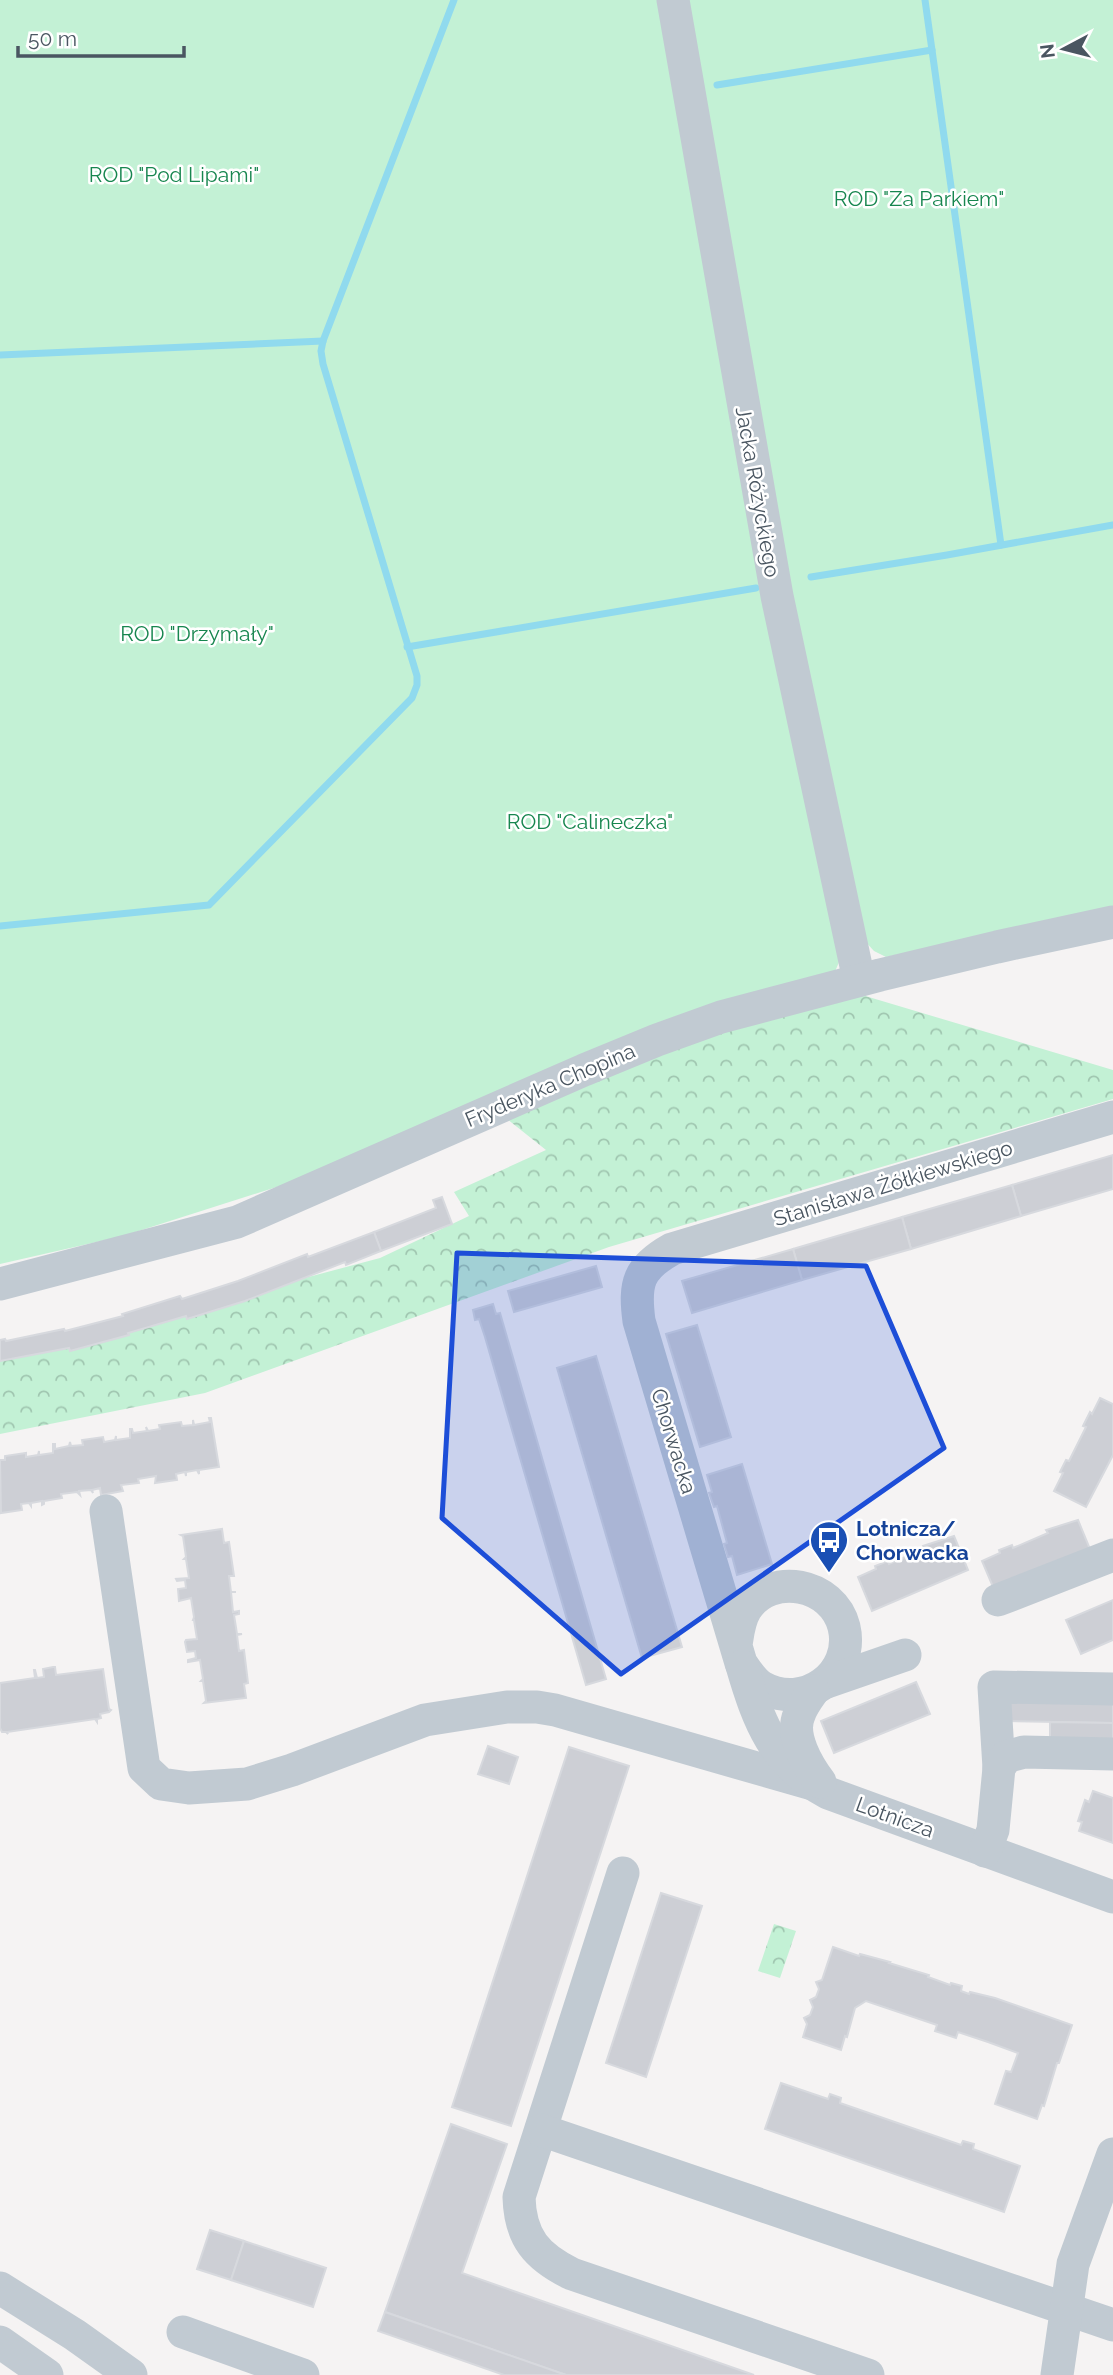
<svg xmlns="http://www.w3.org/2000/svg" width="1113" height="2375" font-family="Raleway,sans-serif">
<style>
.forest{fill:url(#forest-crowns)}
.garden{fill:#c3f1d5}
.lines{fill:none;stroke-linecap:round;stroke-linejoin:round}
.stream{stroke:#90daee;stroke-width:7}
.building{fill:#cdcfd5;stroke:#d7d9de;stroke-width:2}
.minor{stroke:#c1cad2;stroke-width:33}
.marked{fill:#1d4ed8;fill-opacity:0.2;stroke:#1d4ed8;stroke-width:5;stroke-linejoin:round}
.labels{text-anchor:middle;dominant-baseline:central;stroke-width:5;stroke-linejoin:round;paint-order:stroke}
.park-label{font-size:21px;fill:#17864f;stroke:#fff}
.street-label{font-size:21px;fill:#4a5661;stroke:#fff}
.transit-label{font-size:21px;font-weight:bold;fill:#164399;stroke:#fff;text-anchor:start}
</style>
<defs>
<pattern id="forest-crowns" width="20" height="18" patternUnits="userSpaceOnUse" patternTransform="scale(1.75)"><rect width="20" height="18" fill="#c3f1d5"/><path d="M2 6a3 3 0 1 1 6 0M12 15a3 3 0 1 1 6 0" fill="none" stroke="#a0c6b0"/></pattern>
</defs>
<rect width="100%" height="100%" fill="#f5f3f3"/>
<g class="forest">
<path d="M 862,995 L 1113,1070 L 1113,1099 L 609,1247 L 205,1393 L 0,1434 L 0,1349 L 154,1318 L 380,1258 L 469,1216 L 454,1192 L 546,1150 L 507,1119 L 741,1022 Z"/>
<path d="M 774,1924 L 796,1931 L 780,1978 L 758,1971 Z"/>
</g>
<g class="garden">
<path d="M 0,0 L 660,0 L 839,962 L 834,974 L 308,1177 L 123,1236 L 0,1264 Z"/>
<path d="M 687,0 L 1113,0 L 1113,909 L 886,957 L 874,951 L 864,940 L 788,574 Z"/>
</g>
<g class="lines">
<g class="stream">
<path d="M 925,0 L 1001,545"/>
<path d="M 717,85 L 932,50"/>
<path d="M 0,355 L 323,341"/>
<path d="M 811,577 L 947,555 L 1113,525"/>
<path d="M 407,647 L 756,588"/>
<path d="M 0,926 L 209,905 L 412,698 L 417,685 L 417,676 L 323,364 L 321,351 L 323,341 L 454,0"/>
</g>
</g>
<g class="building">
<path d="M 1113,1155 L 1113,1189 L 1021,1216 L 1012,1185 Z"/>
<path d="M 1012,1185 L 1021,1216 L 911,1249 L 902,1217 Z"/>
<path d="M 442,1197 L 452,1224 L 381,1251 L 374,1232 L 436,1208 L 433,1200 Z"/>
<path d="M 902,1217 L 911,1249 L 802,1280 L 793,1249 Z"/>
<path d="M 374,1232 L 381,1251 L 346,1265 L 345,1262 L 245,1301 L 187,1319 L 186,1316 L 128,1333 L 129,1335 L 70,1351 L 69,1348 L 0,1361 L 0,1340 L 5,1339 L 6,1341 L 64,1329 L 65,1331 L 123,1316 L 122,1314 L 180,1296 L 182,1299 L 238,1281 L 307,1254 L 308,1257 Z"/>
<path d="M 793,1249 L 802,1280 L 692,1313 L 682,1281 Z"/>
<path d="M 596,1266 L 602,1287 L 514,1312 L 508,1291 Z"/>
<path d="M 493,1304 L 496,1314 L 500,1313 L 606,1679 L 586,1685 L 485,1337 L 479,1319 L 475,1320 L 473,1310 Z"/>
<path d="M 697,1325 L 731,1437 L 700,1447 L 666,1334 Z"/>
<path d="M 596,1356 L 682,1647 L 642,1658 L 557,1368 Z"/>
<path d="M 1100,1398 L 1113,1404 L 1113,1455 L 1086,1507 L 1054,1491 L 1063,1473 L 1060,1472 L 1066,1460 L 1069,1461 L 1086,1427 L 1083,1426 L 1090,1412 L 1092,1414 Z"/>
<path d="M 209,1418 L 211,1418 L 219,1467 L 199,1470 L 199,1474 L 197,1470 L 186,1472 L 186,1476 L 185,1472 L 176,1474 L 177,1480 L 155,1483 L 156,1476 L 138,1479 L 139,1483 L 121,1485 L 123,1491 L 101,1495 L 100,1488 L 92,1490 L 93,1493 L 91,1490 L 79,1491 L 80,1495 L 77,1492 L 61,1494 L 62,1498 L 44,1501 L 44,1504 L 42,1505 L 42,1501 L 31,1503 L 31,1506 L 29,1503 L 21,1504 L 22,1510 L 1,1513 L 0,1460 L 5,1460 L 5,1456 L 26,1453 L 26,1457 L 38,1455 L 39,1451 L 39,1455 L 53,1453 L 53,1444 L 55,1444 L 55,1449 L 69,1446 L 70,1442 L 71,1446 L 83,1445 L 82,1440 L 103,1437 L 104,1442 L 115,1440 L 116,1436 L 116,1440 L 130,1438 L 130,1429 L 132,1429 L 133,1433 L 147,1431 L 146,1427 L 148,1431 L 160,1429 L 159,1425 L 181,1422 L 182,1426 L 193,1425 L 193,1420 L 194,1425 L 210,1422 Z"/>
<path d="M 742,1464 L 772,1564 L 737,1575 L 732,1556 L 728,1557 L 724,1544 L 727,1543 L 717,1506 L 714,1507 L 709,1493 L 712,1492 L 707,1475 Z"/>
<path d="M 1078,1520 L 1092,1554 L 996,1594 L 982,1561 L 1000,1553 L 999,1550 L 1012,1545 L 1013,1548 L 1048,1533 L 1046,1530 Z"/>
<path d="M 222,1529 L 224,1543 L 229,1542 L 234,1576 L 229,1576 L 231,1592 L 236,1592 L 231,1592 L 233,1612 L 239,1611 L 239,1614 L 234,1615 L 237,1634 L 242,1634 L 237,1635 L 239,1651 L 244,1650 L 248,1683 L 244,1684 L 246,1698 L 204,1703 L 206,1701 L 203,1681 L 201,1681 L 203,1679 L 200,1660 L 188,1662 L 188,1660 L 196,1658 L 195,1651 L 187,1652 L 185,1642 L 186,1640 L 197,1639 L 194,1620 L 193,1620 L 194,1617 L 191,1598 L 179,1601 L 178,1589 L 186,1588 L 185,1580 L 177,1581 L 176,1579 L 189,1578 L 186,1559 L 184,1559 L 186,1557 L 183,1536 L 181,1535 Z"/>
<path d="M 954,1536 L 968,1570 L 872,1611 L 858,1577 L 876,1569 L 875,1566 L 888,1561 L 889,1564 L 924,1549 L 923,1546 Z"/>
<path d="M 1113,1600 L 1113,1640 L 1081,1654 L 1066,1620 Z"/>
<path d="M 53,1667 L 55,1667 L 56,1675 L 103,1669 L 109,1709 L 111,1710 L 109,1712 L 100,1714 L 101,1718 L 97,1719 L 97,1722 L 95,1719 L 7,1732 L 8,1734 L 6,1732 L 2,1732 L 0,1728 L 0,1683 L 35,1678 L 34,1670 L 35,1670 L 37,1678 L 44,1677 L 43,1669 Z"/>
<path d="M 916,1682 L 930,1714 L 834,1753 L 821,1721 Z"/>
<path d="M 1008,1700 L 1113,1703 L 1113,1723 L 1008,1721 Z"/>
<path d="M 1050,1722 L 1113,1723 L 1113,1741 L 1050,1740 Z"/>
<path d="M 488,1746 L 518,1757 L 509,1784 L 478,1774 Z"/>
<path d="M 569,1747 L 629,1766 L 511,2126 L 452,2107 Z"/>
<path d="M 1093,1791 L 1113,1798 L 1113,1843 L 1079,1831 L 1082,1822 L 1078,1821 L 1085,1800 L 1089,1802 Z"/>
<path d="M 661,1893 L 702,1906 L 646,2077 L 606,2063 Z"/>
<path d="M 833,1947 L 859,1956 L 860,1954 L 890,1962 L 889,1963 L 929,1975 L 928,1977 L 950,1985 L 951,1983 L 962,1986 L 961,1991 L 969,1994 L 970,1992 L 995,1998 L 1072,2025 L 1059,2063 L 1057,2063 L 1044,2106 L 1042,2105 L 1037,2119 L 995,2104 L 1006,2071 L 1011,2072 L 1018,2053 L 988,2042 L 958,2032 L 956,2038 L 935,2031 L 937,2025 L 866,2001 L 855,2008 L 847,2037 L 845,2036 L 841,2050 L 803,2037 L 807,2024 L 804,2018 L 810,2015 L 813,2007 L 810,2000 L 816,1997 L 819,1989 L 816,1982 L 822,1980 Z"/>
<path d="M 781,2083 L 828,2099 L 830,2094 L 841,2098 L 840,2103 L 961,2145 L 963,2141 L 974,2144 L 973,2149 L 1020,2166 L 1004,2212 L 765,2129 Z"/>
<path d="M 451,2124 L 507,2144 L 462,2273 L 754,2375 L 566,2375 L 385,2312 Z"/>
<path d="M 210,2230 L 244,2241 L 231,2280 L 197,2269 Z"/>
<path d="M 244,2241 L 326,2268 L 313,2307 L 231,2280 Z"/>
<path d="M 385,2312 L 566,2375 L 504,2375 L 378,2331 Z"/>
</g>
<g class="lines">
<g class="minor">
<path d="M 673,0 L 777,596 L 859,980"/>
<path d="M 0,1284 L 237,1222 L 584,1070 L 657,1040 L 721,1017 L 880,975 L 997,947 L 1113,922"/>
<path d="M 106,1511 L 144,1768 L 161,1784 L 189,1788 L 247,1784 L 292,1770 L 425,1720 L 507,1707 L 537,1707 L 555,1710 L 812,1784"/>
<path d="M 998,1600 L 1113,1555"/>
<path d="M 736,1645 C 738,1632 739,1620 746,1609 C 771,1571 833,1583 844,1627 C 855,1674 804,1711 762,1687 C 753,1682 747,1672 741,1663 L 639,1321 C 634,1283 638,1268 672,1249 L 1113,1117"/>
<path d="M 742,1666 C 758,1721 774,1764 828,1793 L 1113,1897"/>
<path d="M 827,1682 L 905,1655"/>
<path d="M 813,1691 C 808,1698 802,1706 799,1715 C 790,1736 808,1766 820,1782"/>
<path d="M 999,1768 L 994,1687 L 1113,1689"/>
<path d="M 985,1851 L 993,1830 L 999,1768 L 1006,1757 L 1024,1752 L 1113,1754"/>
<path d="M 623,1873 L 519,2197 C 520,2238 537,2257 572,2274 L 868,2375"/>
<path d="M 541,2130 L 1113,2325"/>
<path d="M 0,2288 L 75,2335 L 131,2375"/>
<path d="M 183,2332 L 303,2375"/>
<path d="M 0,2342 L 47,2375"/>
<path d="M 1057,2375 L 1073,2264 L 1113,2154"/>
</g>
</g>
<path class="marked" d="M 457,1253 L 866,1266 L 944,1448 L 621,1674 L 442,1518 Z"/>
<defs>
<symbol id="bus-pin" viewBox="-11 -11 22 30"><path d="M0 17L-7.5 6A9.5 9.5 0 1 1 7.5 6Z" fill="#1a4fb4" stroke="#fff"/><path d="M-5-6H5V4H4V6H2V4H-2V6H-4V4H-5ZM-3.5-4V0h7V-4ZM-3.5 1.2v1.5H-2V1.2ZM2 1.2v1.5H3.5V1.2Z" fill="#fff"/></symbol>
</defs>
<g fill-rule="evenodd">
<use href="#bus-pin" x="807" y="1518" width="44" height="60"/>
</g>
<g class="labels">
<g class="park-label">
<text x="174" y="174">ROD "Pod Lipami"</text>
<text x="919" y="198">ROD "Za Parkiem"</text>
<text x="197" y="633">ROD "Drzymały"</text>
<text x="590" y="821">ROD "Calineczka"</text>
</g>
<g class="street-label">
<text transform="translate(758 492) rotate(80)">Jacka Różyckiego</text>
<text transform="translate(550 1085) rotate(-23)">Fryderyka Chopina</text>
<text transform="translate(893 1183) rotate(-17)">Stanisława Żółkiewskiego</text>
<text transform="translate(674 1441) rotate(73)">Chorwacka</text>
<text transform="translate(895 1817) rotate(20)">Lotnicza</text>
</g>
<g class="transit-label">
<text x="856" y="1528">Lotnicza/<tspan x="856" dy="24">Chorwacka</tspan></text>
</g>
</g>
<g transform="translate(1064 49) rotate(263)" stroke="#ffffff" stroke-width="5" paint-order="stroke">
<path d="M0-5L12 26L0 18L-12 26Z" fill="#4a5661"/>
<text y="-10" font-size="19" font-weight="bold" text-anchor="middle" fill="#4a5661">N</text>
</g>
<path d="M18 46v10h166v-10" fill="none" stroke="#4a5661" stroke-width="3.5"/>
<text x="28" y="46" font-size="21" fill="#4a5661" stroke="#ffffff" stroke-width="5" paint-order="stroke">50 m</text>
</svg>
